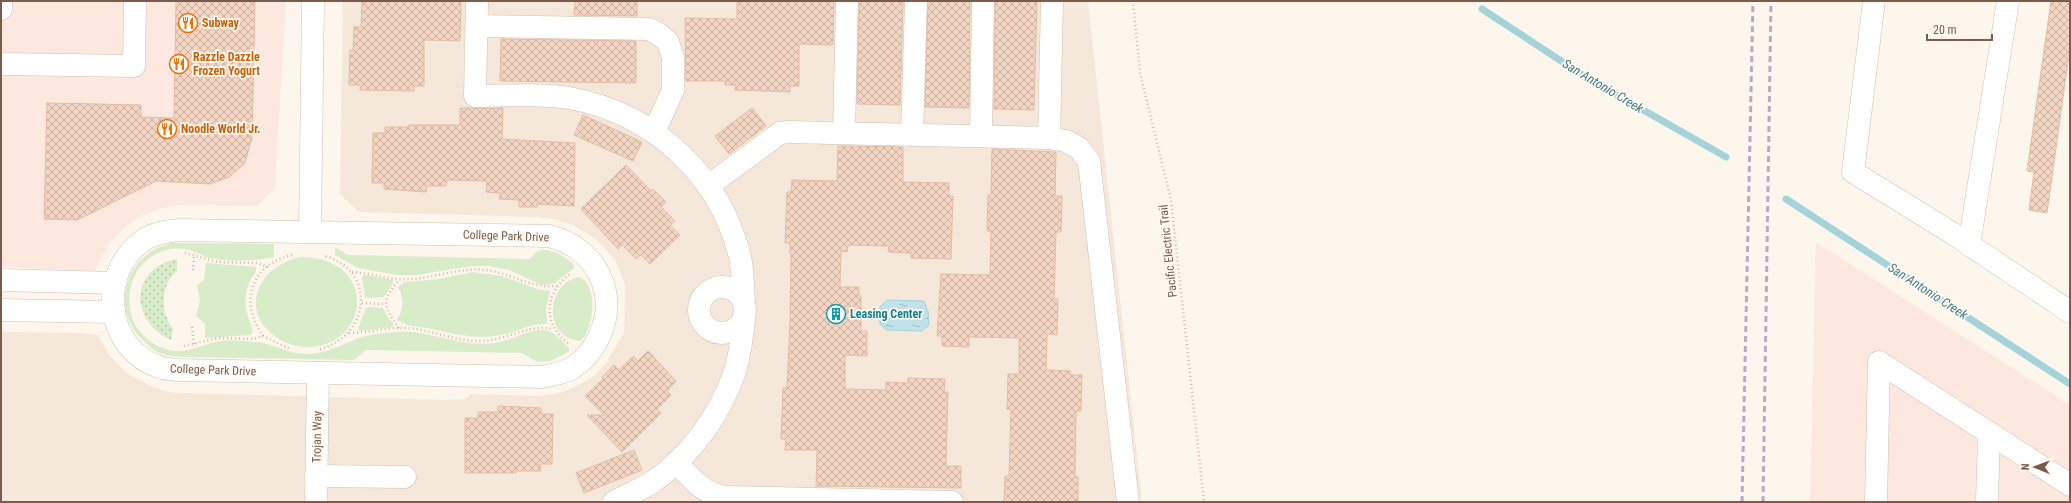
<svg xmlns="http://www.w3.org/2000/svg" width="2071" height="503" font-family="'Roboto Condensed',sans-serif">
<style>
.residential{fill:#f5e8da}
.commercial{fill:#fde8e0}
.grass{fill:#d8ecc9}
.garden{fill:url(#garden-dots)}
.water{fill:url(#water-ripples);stroke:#a5d3da}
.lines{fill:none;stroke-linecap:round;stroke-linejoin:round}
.stream{stroke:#a5d3da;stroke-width:7}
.building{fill:url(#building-cross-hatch);stroke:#e6bba3}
.minor-casing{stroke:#d1beb0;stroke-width:23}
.path{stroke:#d9b8a5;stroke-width:2.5;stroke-dasharray:1 3;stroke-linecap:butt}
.minor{stroke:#fff;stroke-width:22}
.rail{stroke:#b9a8c9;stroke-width:3;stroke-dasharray:6 4;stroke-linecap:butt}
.labels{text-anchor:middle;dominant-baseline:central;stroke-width:3.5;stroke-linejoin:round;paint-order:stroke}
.food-label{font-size:12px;font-weight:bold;fill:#c56008;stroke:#fffaf3;text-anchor:start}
.street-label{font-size:12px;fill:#7a5c4d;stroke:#fffaf3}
.culture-label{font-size:12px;font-weight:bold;fill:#0d838f;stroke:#fffaf3;text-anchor:start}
.water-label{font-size:13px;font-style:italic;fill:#437c86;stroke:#fffaf3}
</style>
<defs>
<pattern id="garden-dots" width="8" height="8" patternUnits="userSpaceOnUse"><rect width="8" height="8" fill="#d8ecc9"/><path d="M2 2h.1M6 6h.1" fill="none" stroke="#b4c2a5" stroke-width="1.8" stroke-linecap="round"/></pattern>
<pattern id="water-ripples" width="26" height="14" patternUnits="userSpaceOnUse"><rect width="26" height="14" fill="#bfe3e8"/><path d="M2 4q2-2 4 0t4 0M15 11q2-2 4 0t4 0" fill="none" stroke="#a0bbbe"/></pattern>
<pattern id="building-cross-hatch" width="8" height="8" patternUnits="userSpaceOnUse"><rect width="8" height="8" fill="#f3d5c3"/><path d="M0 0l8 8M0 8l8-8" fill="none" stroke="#cab0a1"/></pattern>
</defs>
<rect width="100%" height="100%" fill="#fdf6ec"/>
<path class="residential" d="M 343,1 L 1088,1 L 1142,502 L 1,502 L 1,332 L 84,333 L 98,335 L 110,356 L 125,372 L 147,384 L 167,392 L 181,393 L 446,400 L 465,399 L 471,394 L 537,396 L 557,394 L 577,386 L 594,376 L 606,363 L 624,333 L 625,285 L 616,261 L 597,240 L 575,226 L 558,220 L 537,217 L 359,212 L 340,194 Z"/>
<g class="commercial">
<path d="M 1,1 L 286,1 L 275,188 L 257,206 L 178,205 L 159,209 L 141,216 L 123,229 L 109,244 L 95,271 L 1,267 Z"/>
<path d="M 1816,242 L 2070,405 L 2070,502 L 1810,502 Z"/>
</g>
<g class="grass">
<path d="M 172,243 L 274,244 L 274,257 C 254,261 231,262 211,258 C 203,257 197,252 190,250 C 164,243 137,260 131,286 C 128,300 129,315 137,328 C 148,343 164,352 182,351 C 193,350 201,346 211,343 C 226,339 242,341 257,342 C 275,344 290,355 309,354 C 333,353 352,337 376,334 C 387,333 400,331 412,332 C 440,335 465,347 494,343 C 510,341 531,328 546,330 C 554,332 563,342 569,348 L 569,352 L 550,361 L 538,362 L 522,353 L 366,350 L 354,360 L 181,357 C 174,356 167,356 160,353 C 153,351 148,345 143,340 C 108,308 127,252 172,243 Z"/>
<path d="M 335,247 L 348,255 L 529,259 C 532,257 535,252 539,251 C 550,247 566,257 573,264 L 574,268 L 555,283 L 542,285 L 509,270 L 489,266 L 472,266 L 417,275 L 397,275 L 358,268 L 335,255 Z"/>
<path d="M 300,257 C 379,257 370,345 309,347 C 290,347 276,340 264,326 C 260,321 257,313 256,307 C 254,280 276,263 300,257 Z"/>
<path d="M 206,263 L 256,267 C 257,273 252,276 250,281 C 241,300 247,314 253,331 L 251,335 L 205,338 L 205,324 L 196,316 L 200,300 L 197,285 L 204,280 Z"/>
<path d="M 472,272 L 502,276 L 540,290 L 550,291 L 546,309 L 547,324 C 532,323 523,329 509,333 C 480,341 460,335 432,329 C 420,327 408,327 397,320 C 404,308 404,299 398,287 L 405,282 L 439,279 Z"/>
<path d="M 365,275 L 393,280 L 393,283 L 384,297 L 368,298 L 365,297 L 362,276 Z"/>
<path d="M 579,277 C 599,284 594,331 580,341 C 542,338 546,283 579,277 Z"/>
<path d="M 369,307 L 383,308 L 388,318 L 393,323 L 393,327 L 360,331 L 358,329 L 366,308 Z"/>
</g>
<path class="garden" d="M 177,259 L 177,271 C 160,285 160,312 173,329 L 171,340 C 129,321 130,268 177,259 Z"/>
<path class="water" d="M 887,300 L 924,301 L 928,311 L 929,325 L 922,331 L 886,330 L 880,324 L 880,307 Z"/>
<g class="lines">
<g class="stream">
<path d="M 1482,9 L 1587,78 L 1726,157"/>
<path d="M 1786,199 L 2070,384"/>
</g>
</g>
<g class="building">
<path d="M 176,1 L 255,1 L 252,138 L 245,163 L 229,177 L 210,184 L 156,181 L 77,220 L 44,219 L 47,103 L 141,105 L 141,117 L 174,118 Z"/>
<path d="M 362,1 L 461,1 L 460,41 L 424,40 L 424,86 L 414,86 L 414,91 L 360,90 L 360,85 L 349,85 L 350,50 L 353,50 L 354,27 L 361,27 Z"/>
<path d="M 575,1 L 637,1 L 637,16 L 574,15 Z"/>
<path d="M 737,1 L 834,1 L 833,45 L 799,44 L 799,86 L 790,86 L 790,92 L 735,90 L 736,85 L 725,85 L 725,81 L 686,81 L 685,18 L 737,19 Z"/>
<path d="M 859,1 L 903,1 L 900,105 L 857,104 Z"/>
<path d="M 928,1 L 970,1 L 969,108 L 925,107 Z"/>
<path d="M 995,1 L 1037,1 L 1034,110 L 994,109 Z"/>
<path d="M 2051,1 L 2070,1 L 2070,47 L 2047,213 L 2029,210 L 2034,172 L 2027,171 Z"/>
<path d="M 501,39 L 636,41 L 636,83 L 500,81 Z"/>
<path d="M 460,108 L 503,108 L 502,139 L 575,143 L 574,206 L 537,204 L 537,207 L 519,207 L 519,200 L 499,199 L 500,193 L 486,192 L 487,181 L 447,180 L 446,186 L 427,186 L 426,192 L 384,189 L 384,183 L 372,183 L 373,133 L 385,133 L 385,127 L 409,127 L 409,125 L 460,125 Z"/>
<path d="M 752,108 L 766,126 L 729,154 L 715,136 Z"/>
<path d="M 583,115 L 642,142 L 633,161 L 574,135 Z"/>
<path d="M 838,146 L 903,147 L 903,182 L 949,183 L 949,196 L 953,196 L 951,259 L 911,258 L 911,253 L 888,252 L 889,246 L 848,245 L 847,252 L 841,251 L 840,287 L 859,287 L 859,296 L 861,296 L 861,331 L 867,331 L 867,356 L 845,355 L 845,389 L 886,390 L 886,382 L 908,383 L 908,378 L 945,379 L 944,392 L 948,392 L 946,466 L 961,466 L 961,488 L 816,486 L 817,450 L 785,450 L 786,439 L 781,439 L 783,388 L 787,388 L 790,323 L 791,254 L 790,254 L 790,243 L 785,243 L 787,192 L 791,192 L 792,180 L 837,181 Z"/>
<path d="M 992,149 L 1056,152 L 1055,196 L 1062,196 L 1061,232 L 1056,232 L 1054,299 L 1058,299 L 1057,335 L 1047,334 L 1046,370 L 1070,371 L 1070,375 L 1082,375 L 1081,411 L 1076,411 L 1075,477 L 1078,477 L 1078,502 L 1004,502 L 1005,476 L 1009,476 L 1011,409 L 1007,409 L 1008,374 L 1019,374 L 1019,338 L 969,337 L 969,347 L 942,346 L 942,336 L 937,336 L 941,274 L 990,275 L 991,231 L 987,231 L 988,195 L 991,195 Z"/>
<path d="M 626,165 L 651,191 L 653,189 L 666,202 L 661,207 L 675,221 L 670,225 L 680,235 L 650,264 L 641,255 L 636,259 L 622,245 L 618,249 L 581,209 Z"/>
<path d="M 648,351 L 676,381 L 667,391 L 671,395 L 657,409 L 661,413 L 622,452 L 587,415 L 604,415 L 585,396 L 603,379 L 602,377 L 614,365 L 619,370 L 633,356 L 638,361 Z"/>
<path d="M 498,406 L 541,408 L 541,414 L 553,414 L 552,464 L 540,464 L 541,471 L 516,471 L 516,473 L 465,473 L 465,418 L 478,418 L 478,412 L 498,412 Z"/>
<path d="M 634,450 L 642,470 L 584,493 L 576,473 Z"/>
</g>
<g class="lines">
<defs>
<g id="minor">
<path d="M 477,1 L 475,96 C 506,96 539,93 569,98 C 654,113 723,177 741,262 C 743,275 743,289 744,302"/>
<path d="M 1874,1 L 1853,172 L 1952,233 L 2070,312"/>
<path d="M 1,9 L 1,1"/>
<path d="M 476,26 L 649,29 L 660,35 L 668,42 L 673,58 L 673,90 L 654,132"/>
<path d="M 1,64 L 134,66 L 135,1"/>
<path d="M 844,133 L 847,1"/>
<path d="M 912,135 L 916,1"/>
<path d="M 981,136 L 983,1"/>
<path d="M 1049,138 L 1052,1"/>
<path d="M 708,186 L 780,133 L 788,132 L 1049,138 L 1066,141 L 1079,148 L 1089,161 L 1128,502"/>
<path d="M 181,230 L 549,236 C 595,247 620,293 599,337 C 593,349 585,360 574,367 C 564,373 553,375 542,377 L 177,370 C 172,369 165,369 159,367 C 106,349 97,276 141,242 C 152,233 167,231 181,230 Z"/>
<path d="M 310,231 L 313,1"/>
<path d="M 1969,245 L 2008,1"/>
<path d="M 1,280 L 115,283"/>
<circle cx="722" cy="310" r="23"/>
<path d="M 1,310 L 114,312"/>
<path d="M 676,462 C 691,478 703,494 725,497 L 952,502"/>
<path d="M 316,476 L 405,477"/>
<path d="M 316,502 L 318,373"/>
<path d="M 614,502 C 627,495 642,489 654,481 C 691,455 719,416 734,374 C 740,356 742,338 744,320"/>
<path d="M 1876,502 L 1879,362 L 2070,485"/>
<path d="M 1987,502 L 1989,433"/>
</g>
</defs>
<use href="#minor" class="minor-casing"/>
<g class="path">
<path d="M 1133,1 L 1140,73 L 1171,200 L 1204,502"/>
<path d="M 185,253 L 218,262 L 256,263 L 268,267"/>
<path d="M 193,270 L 194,256"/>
<path d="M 352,272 C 371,273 391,281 410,279 C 436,278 459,267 486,270 C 511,273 531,289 557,286"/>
<path d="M 362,303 L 385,304"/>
<path d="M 192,327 L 194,344"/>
<path d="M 399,328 C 383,306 381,301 399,280"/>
<path d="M 349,333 C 368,333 388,327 407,328 C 433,330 456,342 482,341 C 508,340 530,323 553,329"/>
<path d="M 263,336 C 239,302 250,265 292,255"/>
<path d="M 568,343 C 542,324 544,291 572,273"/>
<path d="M 184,346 L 218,338 L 253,339 L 263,336 L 290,349"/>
<path d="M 320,349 C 370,336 377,271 325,256"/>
</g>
<use href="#minor" class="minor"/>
<g class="rail">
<path d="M 1742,502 L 1753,1"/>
<path d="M 1763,502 L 1771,1"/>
</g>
</g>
<defs>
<symbol id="restaurant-ring" viewBox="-11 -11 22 22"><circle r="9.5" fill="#fffaf3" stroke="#e8710a" stroke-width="1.5"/><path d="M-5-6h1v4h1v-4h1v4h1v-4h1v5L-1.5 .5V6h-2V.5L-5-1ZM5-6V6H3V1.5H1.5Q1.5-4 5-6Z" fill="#e8710a"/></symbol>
<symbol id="building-ring" viewBox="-11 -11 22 22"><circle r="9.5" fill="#fffaf3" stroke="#0f9aa8" stroke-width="1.5"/><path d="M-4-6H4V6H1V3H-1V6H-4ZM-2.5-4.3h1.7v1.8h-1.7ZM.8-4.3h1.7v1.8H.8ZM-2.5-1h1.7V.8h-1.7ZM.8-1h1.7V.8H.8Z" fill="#0f9aa8"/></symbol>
</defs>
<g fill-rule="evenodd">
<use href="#restaurant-ring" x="177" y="12" width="22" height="22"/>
<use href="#restaurant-ring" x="168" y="53" width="22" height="22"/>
<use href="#restaurant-ring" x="156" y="118" width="22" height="22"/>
<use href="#building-ring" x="825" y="303" width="22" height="22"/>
</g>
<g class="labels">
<g class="food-label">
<text x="202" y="23">Subway</text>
<text x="193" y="57">Razzle Dazzle<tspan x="193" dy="14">Frozen Yogurt</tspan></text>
<text x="181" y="129">Noodle World Jr.</text>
</g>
<g class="street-label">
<text transform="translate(506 236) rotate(2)">College Park Drive</text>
<text transform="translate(1168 251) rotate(-96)">Pacific Electric Trail</text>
<text transform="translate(213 370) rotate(2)">College Park Drive</text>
<text transform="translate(317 437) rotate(-89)">Trojan Way</text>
</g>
<g class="culture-label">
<text x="850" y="314">Leasing Center</text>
</g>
<g class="water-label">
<text transform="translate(1603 86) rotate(31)">San Antonio Creek</text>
<text transform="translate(1928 291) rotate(33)">San Antonio Creek</text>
</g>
</g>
<rect width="2071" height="503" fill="none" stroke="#7a5c4d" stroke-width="4"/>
<g transform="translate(2035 467) rotate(271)" stroke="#fffaf3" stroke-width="3" paint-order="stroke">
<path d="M0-3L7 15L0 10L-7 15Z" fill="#7a5c4d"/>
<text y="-6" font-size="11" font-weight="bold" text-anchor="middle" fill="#7a5c4d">N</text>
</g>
<path d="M1927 34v6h65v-6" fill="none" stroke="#7a5c4d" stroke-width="2"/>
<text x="1933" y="34" font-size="12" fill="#7a5c4d" stroke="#fffaf3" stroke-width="3" paint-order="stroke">20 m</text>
</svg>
